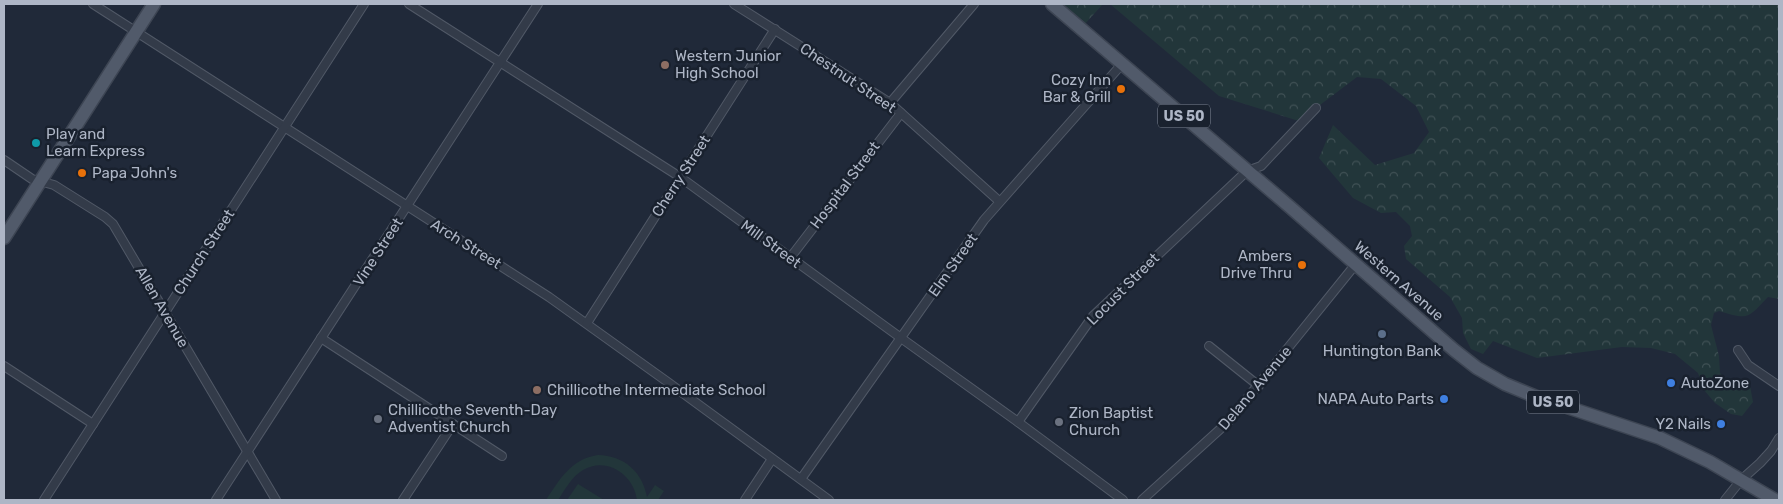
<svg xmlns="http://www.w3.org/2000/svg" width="1783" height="504" font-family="Rubik,sans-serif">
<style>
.grass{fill:#22363a}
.forest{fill:url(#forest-crowns)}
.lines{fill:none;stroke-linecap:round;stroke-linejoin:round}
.street-casing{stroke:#515967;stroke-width:10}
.primary-casing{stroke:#3d4553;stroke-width:15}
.street{stroke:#333b49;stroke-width:8}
.primary{stroke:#515a6a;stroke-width:12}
.education-dot{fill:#8d6e63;stroke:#19212e;stroke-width:2}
.food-dot{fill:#e8710a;stroke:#19212e;stroke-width:2}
.culture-dot{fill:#0f9aa8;stroke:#19212e;stroke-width:2}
.service-dot{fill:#5c6f8a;stroke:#19212e;stroke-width:2}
.shop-dot{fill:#3f7fe0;stroke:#19212e;stroke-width:2}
.worship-dot{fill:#6b7280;stroke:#19212e;stroke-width:2}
.labels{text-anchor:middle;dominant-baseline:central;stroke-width:5;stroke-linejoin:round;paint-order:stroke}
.shield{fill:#19212e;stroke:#818998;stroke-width:1}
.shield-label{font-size:14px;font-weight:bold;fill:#aeb6c6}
.poi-label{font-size:15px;fill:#aeb6c6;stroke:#19212e;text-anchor:start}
.street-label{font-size:15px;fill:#aeb6c6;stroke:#19212e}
</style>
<defs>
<pattern id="forest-crowns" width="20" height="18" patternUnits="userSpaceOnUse" patternTransform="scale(1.25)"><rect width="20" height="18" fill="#22363a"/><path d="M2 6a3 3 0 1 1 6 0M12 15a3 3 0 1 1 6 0" fill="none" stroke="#405155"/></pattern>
</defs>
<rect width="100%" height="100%" fill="#202939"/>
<g class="grass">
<path d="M 598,455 C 624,456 642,471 647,497 L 655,485 L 664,491 L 658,500 L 637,500 C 634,475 607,456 583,470 C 571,477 565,490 558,500 L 546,500 C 560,479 571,459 598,455 Z"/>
<path d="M 578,484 L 604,500 L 567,500 Z"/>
</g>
<g class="forest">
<path d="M 1060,4 L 1103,4 L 1084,25 Z"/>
<path d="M 1110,4 L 1779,4 L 1779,299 L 1768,297 C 1747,319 1749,320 1719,311 L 1714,313 L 1711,325 L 1719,356 L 1720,373 L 1728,381 L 1750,386 L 1753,402 L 1742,416 L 1731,414 L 1715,403 L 1704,390 L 1698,373 L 1675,354 L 1651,348 L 1622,347 L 1537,358 L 1493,341 L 1483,354 L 1471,349 L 1463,333 L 1462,318 L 1450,297 L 1406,259 L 1404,246 L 1412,236 L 1410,226 L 1396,212 L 1381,213 L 1353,198 L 1319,158 L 1333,125 L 1375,165 L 1414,153 L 1429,132 L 1416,106 L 1381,79 L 1357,77 L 1316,108 L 1302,122 L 1219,96 Z"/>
</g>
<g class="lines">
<defs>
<g id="street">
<path d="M 93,4 L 549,297 L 669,383 L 829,500"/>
<path d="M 409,4 L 680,177 L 901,338 L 1018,422 L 1123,500"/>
<path d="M 734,4 L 890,103 L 999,201"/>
<path d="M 890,103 L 974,4"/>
<path d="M 4,160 L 32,179 L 54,185 L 105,217 L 113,224 L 276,500"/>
<path d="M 790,258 L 901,113"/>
<path d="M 587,323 L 775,29"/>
<path d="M 321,338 L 502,456"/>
<path d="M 1209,346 L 1259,386"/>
<path d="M 1738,350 L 1748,365 L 1779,386"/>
<path d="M 4,366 L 93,424"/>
<path d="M 1018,422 L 1093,316 L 1247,171 L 1261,166 L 1316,108"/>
<path d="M 801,479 L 984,220 L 1122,64"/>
<path d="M 44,500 L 364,4"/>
<path d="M 216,500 L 538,4"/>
<path d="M 403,500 L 453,424"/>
<path d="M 745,500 L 772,459"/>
<path d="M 1142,500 L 1228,422 L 1355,265"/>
<path d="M 1725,500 L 1741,480 L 1760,463 L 1771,451 L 1779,438"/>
</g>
<g id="primary">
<path d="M 1052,4 L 1290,207 L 1454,350 L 1477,368 L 1505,384 L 1534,396 L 1660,438 L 1710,462 L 1775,500"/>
<path d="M 4,238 L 154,4"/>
</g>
</defs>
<use href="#street" class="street-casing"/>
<use href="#primary" class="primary-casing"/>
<use href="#street" class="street"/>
<use href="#primary" class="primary"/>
</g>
<g class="education-dot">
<circle cx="665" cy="65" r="5"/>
<circle cx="537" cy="390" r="5"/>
</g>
<g class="food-dot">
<circle cx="1121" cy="89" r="5"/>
<circle cx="82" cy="173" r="5"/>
<circle cx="1302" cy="265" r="5"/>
</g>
<circle class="culture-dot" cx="36" cy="143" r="5"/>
<circle class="service-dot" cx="1382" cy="334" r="5"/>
<g class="shop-dot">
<circle cx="1671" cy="383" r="5"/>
<circle cx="1444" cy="399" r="5"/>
<circle cx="1721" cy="424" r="5"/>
</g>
<g class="worship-dot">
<circle cx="378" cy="419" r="5"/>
<circle cx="1059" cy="422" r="5"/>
</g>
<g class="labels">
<g class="shield">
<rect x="1158" y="104.5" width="52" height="23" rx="4"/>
<rect x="1527" y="390.5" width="52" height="23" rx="4"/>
</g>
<g class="shield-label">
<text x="1184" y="116">US 50</text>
<text x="1553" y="402">US 50</text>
</g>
<g class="poi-label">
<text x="675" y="56">Western Junior<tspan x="675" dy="17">High School</tspan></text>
<text x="1111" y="80" text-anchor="end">Cozy Inn<tspan x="1111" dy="17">Bar &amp; Grill</tspan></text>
<text x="46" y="134">Play and<tspan x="46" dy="17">Learn Express</tspan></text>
<text x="92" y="173">Papa John's</text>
<text x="1292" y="256" text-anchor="end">Ambers<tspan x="1292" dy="17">Drive Thru</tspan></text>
<text x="1382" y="351" text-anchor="middle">Huntington Bank</text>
<text x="1681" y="383">AutoZone</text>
<text x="547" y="390">Chillicothe Intermediate School</text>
<text x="1434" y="399" text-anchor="end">NAPA Auto Parts</text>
<text x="388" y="410">Chillicothe Seventh-Day<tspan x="388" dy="17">Adventist Church</tspan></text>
<text x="1069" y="413">Zion Baptist<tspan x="1069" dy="17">Church</tspan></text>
<text x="1711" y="424" text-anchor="end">Y2 Nails</text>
</g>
<g class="street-label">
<text transform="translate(848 78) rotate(34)">Chestnut Street</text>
<text transform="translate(681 176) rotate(-57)">Cherry Street</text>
<text transform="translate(845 185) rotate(-53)">Hospital Street</text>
<text transform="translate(466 244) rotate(32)">Arch Street</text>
<text transform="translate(771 244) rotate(36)">Mill Street</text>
<text transform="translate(204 252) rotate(-57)">Church Street</text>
<text transform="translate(378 252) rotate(-57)">Vine Street</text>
<text transform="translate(953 265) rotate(-55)">Elm Street</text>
<text transform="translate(1399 281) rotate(41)">Western Avenue</text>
<text transform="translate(1123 289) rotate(-45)">Locust Street</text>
<text transform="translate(162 307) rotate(60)">Allen Avenue</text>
<text transform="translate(1255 388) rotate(-50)">Delano Avenue</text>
</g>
</g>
<rect width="1783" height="504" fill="none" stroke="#aeb6c6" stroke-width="10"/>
</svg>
